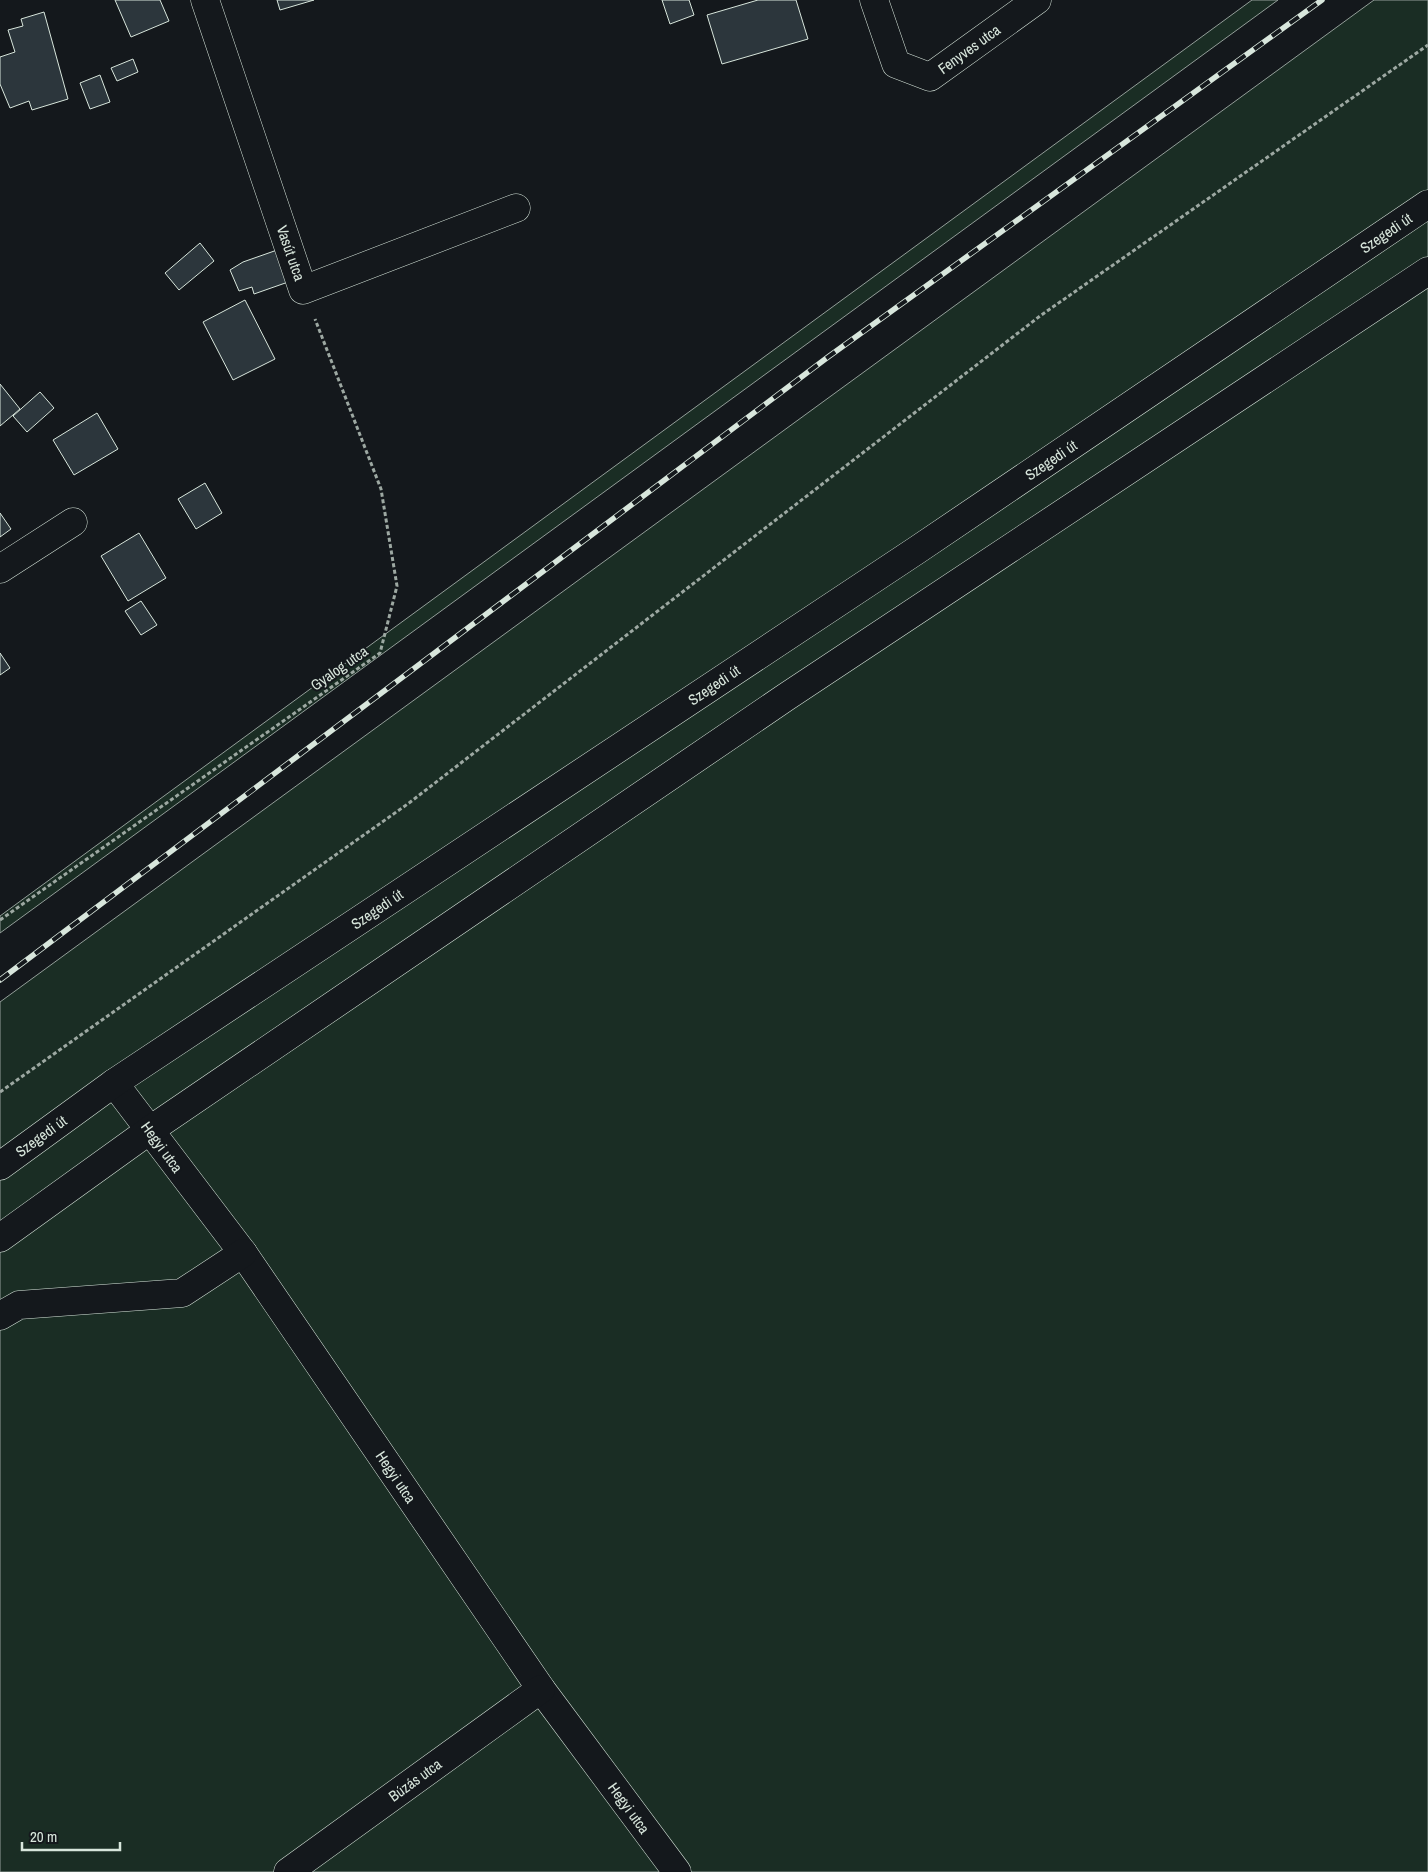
<svg xmlns="http://www.w3.org/2000/svg" width="1428" height="1872" font-family="'Archivo Narrow',sans-serif">
<style>
.green{fill:#1a2d24;stroke:#939e99}
.building{fill:#2c363c;stroke:#d8e6dc}
.lines{fill:none;stroke-linecap:round;stroke-linejoin:round}
.minor-casing{stroke:#d8e6dc;stroke-width:29}
.primary-casing{stroke:#d8e6dc;stroke-width:29}
.path{stroke:#9da8a2;stroke-width:3;stroke-dasharray:4 2.5;stroke-linecap:butt}
.minor{stroke:#14181c;stroke-width:28}
.primary{stroke:#14181c;stroke-width:28}
.rail-casing{stroke:#d8e6dc;stroke-width:5.5}
.rail{stroke:#14181c;stroke-width:4;stroke-dasharray:11;stroke-linecap:butt}
.labels{text-anchor:middle;dominant-baseline:central;stroke-width:4;stroke-linejoin:round;paint-order:stroke}
.street-label{font-size:15px;fill:#d8e6dc;stroke:#14181c}
</style>
<rect width="100%" height="100%" fill="#14181c"/>
<g class="green">
<path d="M 1252,0 L 1278,0 L 0,933 L 0,916 Z"/>
<path d="M 1374,0 L 1428,0 L 1428,1872 L 0,1872 L 0,1002 Z"/>
</g>
<g class="building">
<path d="M 115,0 L 160,0 L 169,21 L 131,37 Z"/>
<path d="M 277,0 L 314,0 L 280,10 Z"/>
<path d="M 662,0 L 689,0 L 694,15 L 670,24 Z"/>
<path d="M 758,0 L 796,0 L 808,39 L 722,64 L 707,15 Z"/>
<path d="M 44,12 L 68,99 L 32,110 L 29,101 L 10,108 L 0,84 L 0,57 L 15,52 L 8,30 L 23,26 L 21,19 Z"/>
<path d="M 133,59 L 138,72 L 117,81 L 111,68 Z"/>
<path d="M 100,75 L 110,102 L 90,109 L 80,83 Z"/>
<path d="M 200,243 L 214,261 L 179,290 L 165,273 Z"/>
<path d="M 280,249 L 291,281 L 254,294 L 252,287 L 239,291 L 230,270 L 243,262 Z"/>
<path d="M 245,300 L 275,359 L 233,380 L 203,322 Z"/>
<path d="M 0,384 L 20,409 L 0,426 Z"/>
<path d="M 40,392 L 54,408 L 27,432 L 13,416 Z"/>
<path d="M 97,413 L 118,449 L 74,475 L 53,440 Z"/>
<path d="M 205,483 L 222,513 L 196,529 L 178,499 Z"/>
<path d="M 0,513 L 11,529 L 0,537 Z"/>
<path d="M 139,533 L 166,578 L 128,601 L 101,556 Z"/>
<path d="M 141,601 L 157,625 L 141,635 L 125,611 Z"/>
<path d="M 0,653 L 10,668 L 0,675 Z"/>
</g>
<g class="lines">
<defs>
<g id="minor">
<path d="M 205,0 L 303,290 L 516,208"/>
<path d="M 874,0 L 896,64 L 930,77 L 1037,0"/>
<path d="M 0,569 L 73,522"/>
<path d="M 114,1083 L 243,1253 L 541,1689 L 677,1872"/>
<path d="M 0,1316 L 19,1305 L 182,1293 L 243,1253"/>
<path d="M 288,1872 L 541,1689"/>
</g>
<g id="primary">
<path d="M 0,1166 L 114,1083 L 917,550 L 1428,204"/>
<path d="M 0,1238 L 150,1130 L 786,697 L 1428,271"/>
</g>
</defs>
<use href="#minor" class="minor-casing"/>
<use href="#primary" class="primary-casing"/>
<g class="path">
<path d="M 0,920 L 380,653 L 397,586 L 381,489 L 315,319"/>
<path d="M 0,1092 L 409,803 L 1040,316 L 1428,45"/>
</g>
<use href="#minor" class="minor"/>
<use href="#primary" class="primary"/>
<defs>
<path id="rail" d="M 0,980 L 828,357 L 1322,0"/>
</defs>
<use href="#rail" class="rail-casing"/>
<use href="#rail" class="rail"/>
</g>
<g class="labels">
<g class="street-label">
<text transform="translate(969 49) rotate(-36)">Fenyves utca</text>
<text transform="translate(1386 233) rotate(-34)">Szegedi út</text>
<text transform="translate(291 253) rotate(71)">Vasút utca</text>
<text transform="translate(1051 460) rotate(-34)">Szegedi út</text>
<text transform="translate(339 668) rotate(-35)">Gyalog utca</text>
<text transform="translate(714 685) rotate(-34)">Szegedi út</text>
<text transform="translate(377 909) rotate(-34)">Szegedi út</text>
<text transform="translate(41 1136) rotate(-36)">Szegedi út</text>
<text transform="translate(162 1147) rotate(54)">Hegyi utca</text>
<text transform="translate(396 1477) rotate(56)">Hegyi utca</text>
<text transform="translate(415 1780) rotate(-36)">Búzás utca</text>
<text transform="translate(629 1808) rotate(54)">Hegyi utca</text>
</g>
</g>
<path d="M22 1842v8h98v-8" fill="none" stroke="#d8e6dc" stroke-width="2.5"/>
<text x="30" y="1842" font-size="15" fill="#d8e6dc" stroke="#14181c" stroke-width="4" paint-order="stroke">20 m</text>
</svg>
